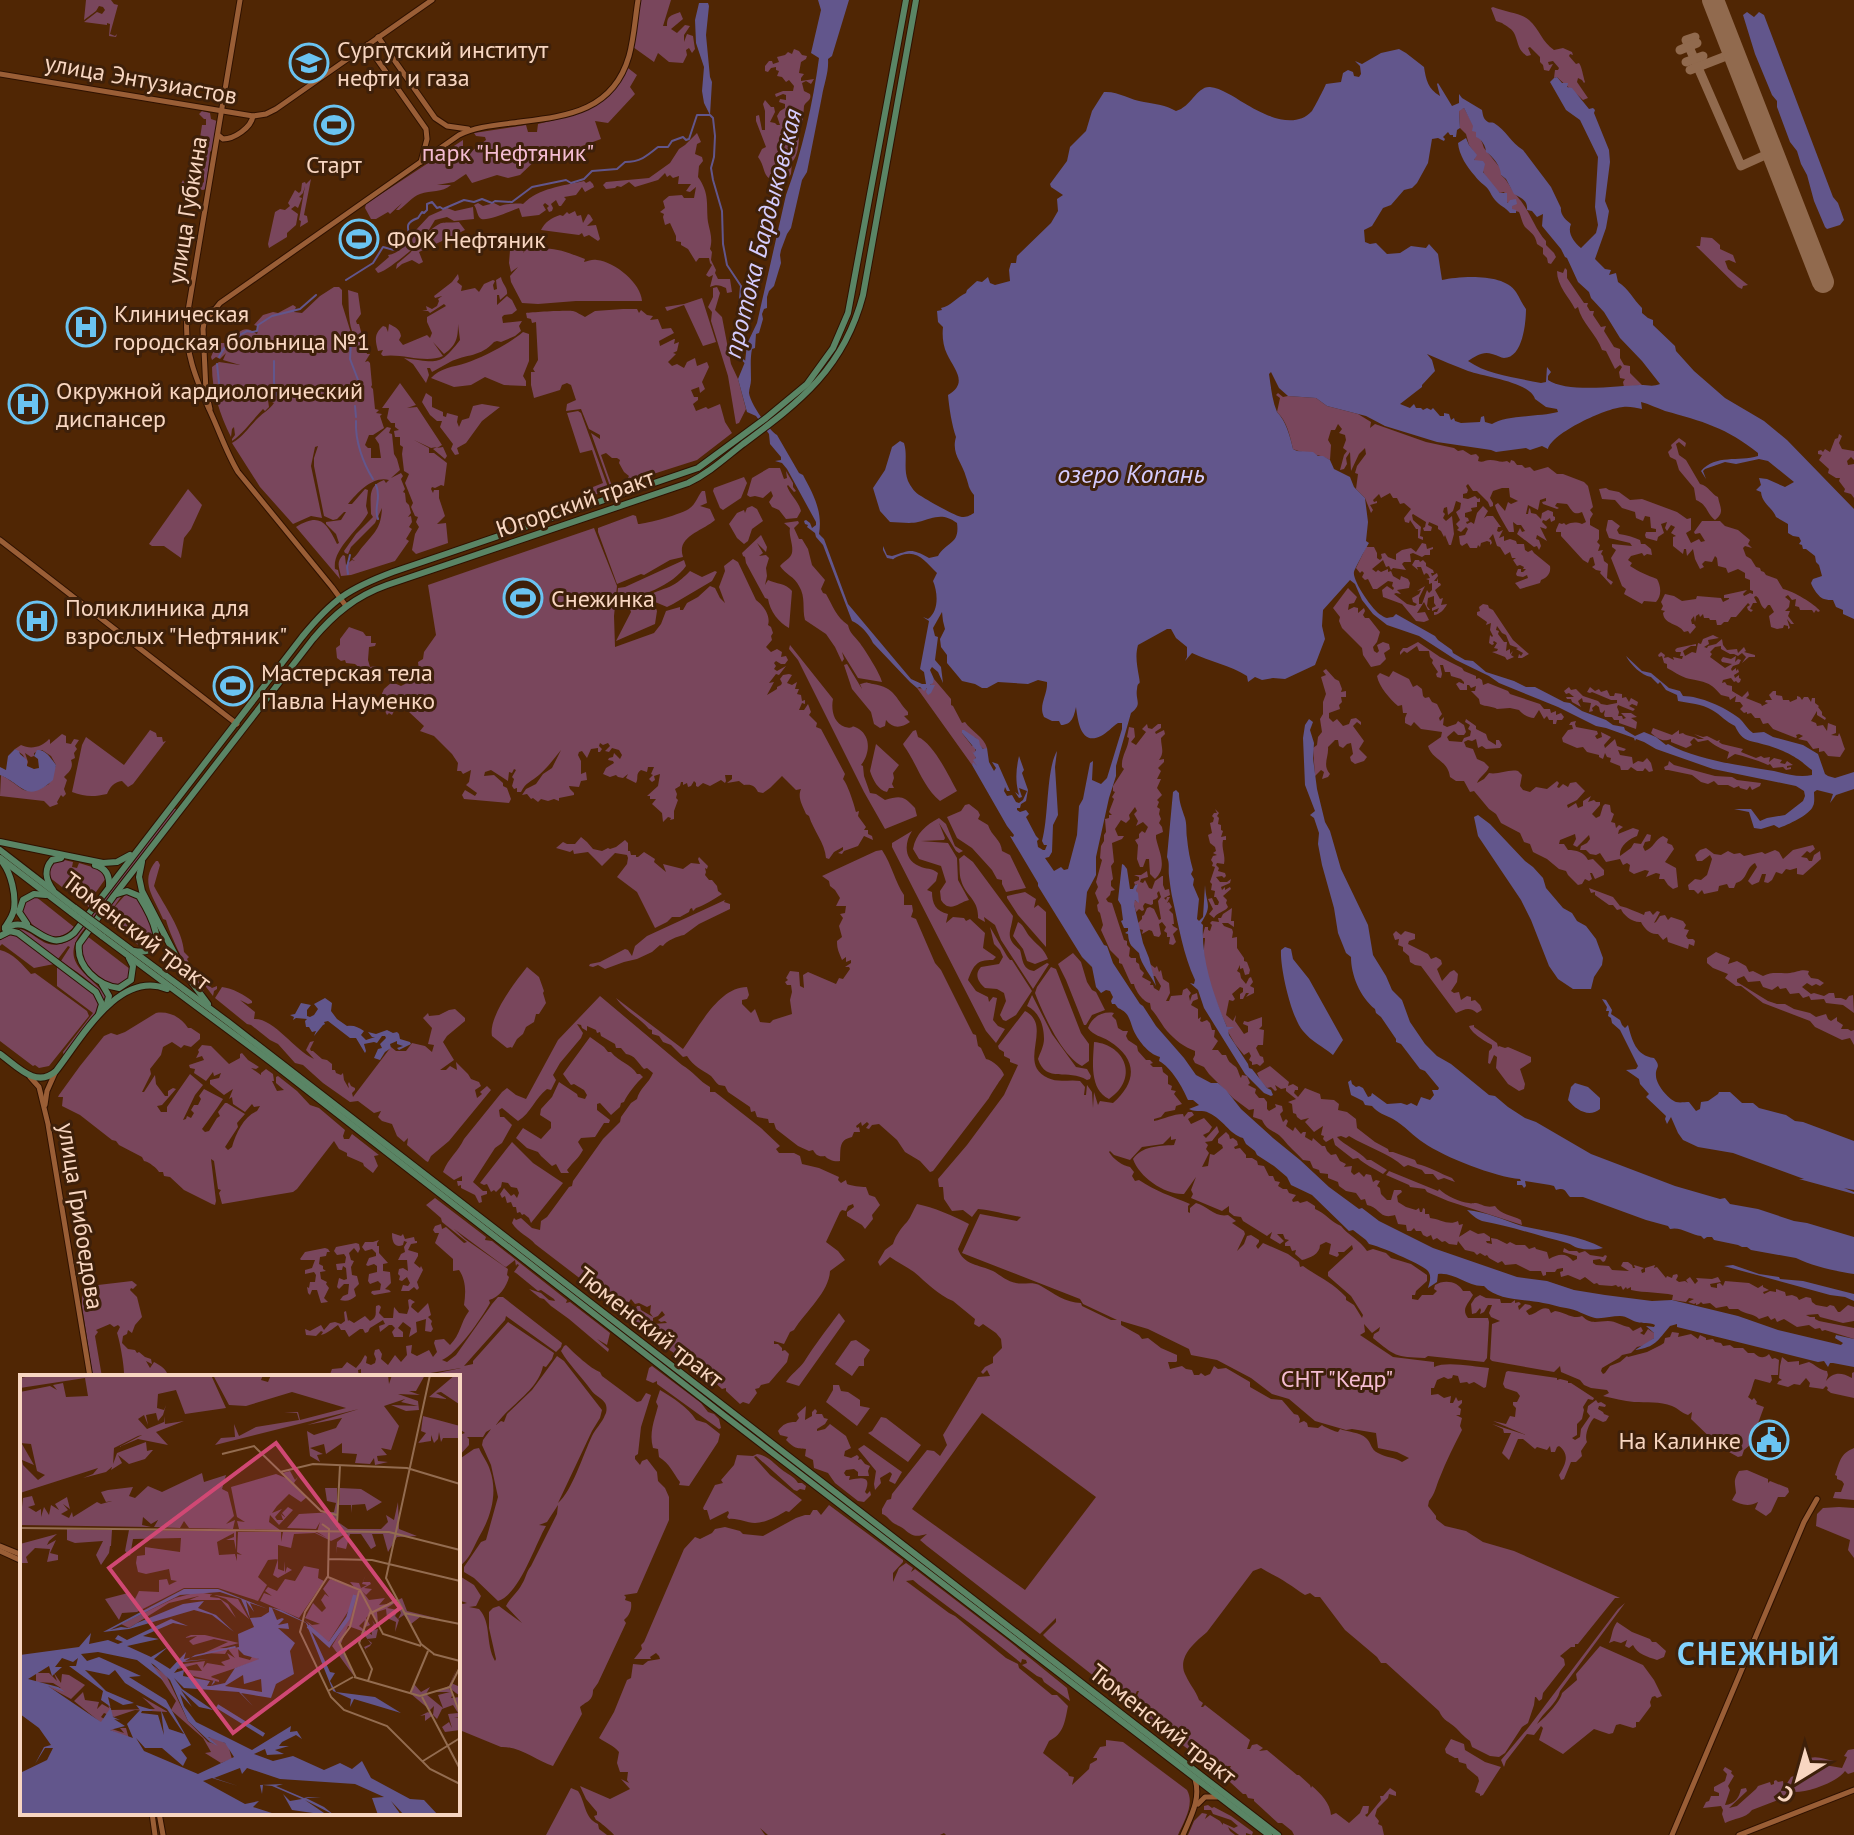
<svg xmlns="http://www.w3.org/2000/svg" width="1854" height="1835" font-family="'PT Sans',sans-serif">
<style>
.green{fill:#79465c;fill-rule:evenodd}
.water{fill:#62568c;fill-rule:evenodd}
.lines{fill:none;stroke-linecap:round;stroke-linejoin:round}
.stream{stroke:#62568c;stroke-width:2}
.taxiway{stroke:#916a4e;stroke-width:9}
.runway{stroke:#916a4e;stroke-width:22}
.secondary-casing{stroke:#2e1100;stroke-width:7}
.primary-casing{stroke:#2e1100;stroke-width:8}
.secondary{stroke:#9a5e36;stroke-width:5}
.primary{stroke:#5a8565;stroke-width:6}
.primary-bridge-casing{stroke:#2e1100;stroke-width:8;stroke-linecap:butt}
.primary-bridge{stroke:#5a8565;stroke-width:6}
.labels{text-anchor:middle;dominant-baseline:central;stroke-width:6;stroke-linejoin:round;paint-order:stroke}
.poi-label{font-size:24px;fill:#f8d6c1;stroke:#3e200a;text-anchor:start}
.street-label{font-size:24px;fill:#f8d6c1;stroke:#3e200a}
.park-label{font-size:24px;fill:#f4bcd2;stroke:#3e200a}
.water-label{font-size:26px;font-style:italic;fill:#d4cbfd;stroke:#3e200a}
.district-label{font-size:32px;font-weight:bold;letter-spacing:2px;fill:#81d2fd;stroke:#3e200a}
.inset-river{fill:none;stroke:#62568c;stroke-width:4}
.inset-road{fill:none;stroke:#936c50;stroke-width:2}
.view{fill:#d04874;fill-opacity:0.15;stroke:#d04874;stroke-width:4}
.inset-edge{fill:none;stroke:#f8d6c1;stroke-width:4}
</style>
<rect width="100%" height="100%" fill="#502604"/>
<g class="green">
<path d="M 86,0 L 111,0 L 114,4 L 118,5 L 110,34 L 115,36 L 117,34 L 116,37 L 109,36 L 110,24 L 107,23 L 107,25 L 84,22 L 97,12 L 102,14 L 105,10 L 103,7 L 99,6 L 96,11 L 84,20 Z"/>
<path d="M 641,0 L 671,0 L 663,26 L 667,26 C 667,15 671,16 680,12 L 683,19 L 671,29 L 677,33 L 685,25 L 690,26 L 684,35 L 684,42 L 687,34 L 693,36 L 695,49 L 692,53 L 689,48 L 686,50 L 687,55 L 683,63 L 669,62 L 658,53 L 654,62 L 633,47 Z"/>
<path d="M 1493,7 C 1505,12 1521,13 1529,20 C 1540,30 1542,42 1554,50 L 1563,48 L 1572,52 L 1573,55 L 1570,54 L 1569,56 L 1576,64 L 1579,63 C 1582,67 1583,76 1585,82 L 1584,83 L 1582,80 L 1578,78 L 1577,82 L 1588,98 L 1583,100 C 1575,92 1566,86 1557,77 L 1554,78 L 1555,70 L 1558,70 L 1559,68 L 1553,61 L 1548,62 L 1549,65 L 1553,64 L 1549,71 L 1544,70 L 1543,65 L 1540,62 L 1540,57 L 1530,47 L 1528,48 L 1531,55 L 1527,56 C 1518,50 1519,45 1515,35 C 1513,29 1506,26 1502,23 L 1496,21 L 1491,8 Z"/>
<path d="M 794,49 L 799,51 L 802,55 L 807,56 L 806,59 L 801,62 L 799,73 L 804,74 L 801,78 L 801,81 L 814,79 L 811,84 L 806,81 L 802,83 L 804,91 L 810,94 C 812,101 806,101 804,106 L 803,119 L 801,126 L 796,128 L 796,134 L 799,135 C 799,143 798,156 792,162 L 791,174 L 787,180 L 779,181 L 780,173 L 776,174 L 773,178 L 769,178 C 763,174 764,164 758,157 L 762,149 L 766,147 L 756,121 L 756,116 L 759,115 L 762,130 L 765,130 L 765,111 L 763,104 L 765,100 L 771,107 L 774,107 L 775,112 L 770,122 L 775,123 L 777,125 L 780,125 L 777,116 L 780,111 L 785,108 L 785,104 L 779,102 L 780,99 L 786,100 L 786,95 L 783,94 L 776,97 L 775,94 L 783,91 L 793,91 L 794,86 L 789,80 L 786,82 L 782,77 L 777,76 L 779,71 L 776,70 L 776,67 L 771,68 L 768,72 L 765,71 L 765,66 L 769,61 L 772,61 L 773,64 L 779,62 L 777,57 L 785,55 L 788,52 L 792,54 Z"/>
<path d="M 628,68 L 637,75 L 630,87 L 635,94 L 608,123 L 595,121 L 601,139 L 582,146 L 559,159 L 541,155 L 520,175 L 508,178 L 497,175 L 472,183 L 466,174 L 454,182 L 437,185 L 451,185 C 442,193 431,190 420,194 C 412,197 406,205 399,210 L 396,210 L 402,203 L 390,214 L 388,212 L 376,219 L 371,219 L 365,208 L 366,204 L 463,140 L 463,154 L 466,158 L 468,154 L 486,140 L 485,137 L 476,136 L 474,133 L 526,125 L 528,132 L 537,132 L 538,124 C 584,113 602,110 628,68 Z"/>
<path d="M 1464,108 C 1469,117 1482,139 1484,148 L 1501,169 L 1501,175 C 1507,180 1509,185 1513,191 C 1514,192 1520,200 1521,201 C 1531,214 1535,229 1546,241 L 1546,245 L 1554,253 L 1556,257 L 1551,264 L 1548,263 L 1547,258 L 1543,254 L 1543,248 L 1537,244 C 1535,234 1531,233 1525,227 C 1522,223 1521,216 1519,212 L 1512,210 L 1512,206 L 1507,202 L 1507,197 L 1504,192 L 1500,193 C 1493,187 1483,176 1482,167 L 1474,160 L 1476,155 L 1469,145 L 1466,134 L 1460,128 L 1459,110 Z"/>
<path d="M 202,111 L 210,113 L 211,119 L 217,121 L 212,150 L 210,152 L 206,189 L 203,190 L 196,189 L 204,182 L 204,176 L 194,187 L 182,187 L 181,184 L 183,180 L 185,184 L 191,185 C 197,172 194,155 203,141 L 200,138 L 202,125 L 206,125 L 206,119 L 204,119 L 199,114 Z"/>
<path d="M 697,133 L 701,142 L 697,144 L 695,154 L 702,157 L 703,161 L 699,166 L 698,177 C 710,194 706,204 708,222 C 710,232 713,239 710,249 L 712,252 L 711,260 L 716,270 L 715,273 L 718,279 L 730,279 L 732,292 L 727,293 L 726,288 C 720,285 716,284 710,287 L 713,275 L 709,277 L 706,275 L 712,265 L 710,263 L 709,258 L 699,258 L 696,262 L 688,249 L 681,245 L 681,242 L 676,241 L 676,236 L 670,223 L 665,225 L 663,217 L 664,214 L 660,212 L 665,208 L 663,201 L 669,196 L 682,195 L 684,198 L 694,198 L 696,187 L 690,192 L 686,191 L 691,184 L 678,184 L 679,176 L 673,178 L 670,175 L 667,177 L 665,173 L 658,180 L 635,187 L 629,182 L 621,187 L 617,186 L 615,188 L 606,189 L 603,185 L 606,182 L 649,178 L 670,163 L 679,149 L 685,145 Z"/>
<path d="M 311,179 L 304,215 L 307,216 L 308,222 L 300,227 L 301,221 L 299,220 L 305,186 L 303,193 L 299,197 L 302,198 L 298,208 L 295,206 L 291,209 L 298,214 L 296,225 L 287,233 L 287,237 L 269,248 L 268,244 L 275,212 L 280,209 L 285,210 L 290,206 L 288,203 L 295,190 L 299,193 L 301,191 L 302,183 L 305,182 L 306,184 Z"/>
<path d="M 584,181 L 586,183 L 590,181 L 593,184 L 594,187 L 585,192 L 582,187 L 576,195 L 564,197 L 566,199 L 561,206 L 559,206 L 556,200 L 551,204 L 553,208 L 552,211 L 549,212 L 547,208 L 549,206 L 545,203 L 543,205 L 546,210 L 539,215 L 522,217 L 519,208 C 510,211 484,223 480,218 C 477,215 477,209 474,205 L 478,203 L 483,206 L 494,203 L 500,206 C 503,204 519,203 523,204 C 539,188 562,186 584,181 Z"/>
<path d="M 473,207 L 474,219 L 454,221 L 447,217 L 435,220 L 427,233 C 444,219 439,224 459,222 L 465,230 L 419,252 L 423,262 L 419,264 L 412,260 L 402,264 L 396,269 L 397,264 L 410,253 L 414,248 C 406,254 387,271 378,273 L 375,269 L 389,257 L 388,255 C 398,254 410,242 418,232 L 415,231 L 429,216 L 447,208 L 455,211 Z"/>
<path d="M 575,211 L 577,216 L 581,215 L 583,223 L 588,214 L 590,215 L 593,220 L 587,226 L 596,225 L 600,239 L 598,241 L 589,235 L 584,237 L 582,233 L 579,235 L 541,230 C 545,222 551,218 560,215 L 563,216 L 567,212 L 569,214 Z"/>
<path d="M 1701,237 L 1712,238 L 1720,245 L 1720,249 L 1733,255 L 1736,263 L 1729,260 L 1725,261 L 1728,269 L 1748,285 L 1743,286 L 1742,289 L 1738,287 L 1696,246 L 1700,246 Z"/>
<path d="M 521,246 L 525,248 L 523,253 L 527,248 L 533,251 C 549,244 569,253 585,259 L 584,262 C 589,261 592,259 597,260 C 615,262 641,283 642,301 L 576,301 L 538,304 L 522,303 L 511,282 L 510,276 L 518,267 L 511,272 L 509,263 L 510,250 Z"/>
<path d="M 1565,268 L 1567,270 L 1567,278 L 1584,303 L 1588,303 L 1587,306 L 1590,311 L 1594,311 L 1593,315 L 1601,327 L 1606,326 L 1604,331 L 1614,347 L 1620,349 L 1620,358 L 1624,365 L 1630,366 L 1630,373 L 1642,385 L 1624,387 L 1623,382 L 1625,379 L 1620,378 L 1619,372 L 1622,367 L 1620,365 L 1615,369 L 1606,351 L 1602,350 C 1597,335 1581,322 1578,307 L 1575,309 C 1569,297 1557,286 1557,271 L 1563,273 Z"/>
<path d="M 458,274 L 459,279 L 457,282 L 462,286 L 461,291 L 475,288 L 479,292 L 484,284 L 493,280 L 495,281 L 493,285 L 494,290 L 497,289 L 496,280 L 501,277 C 502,284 508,287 507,294 L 500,300 L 499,295 L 497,295 L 497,305 L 507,296 L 512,300 L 517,310 L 512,314 L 504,315 L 502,317 L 503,323 L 522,321 L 519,326 L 521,331 L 515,336 L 501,342 L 497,341 L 494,342 C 481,357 466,354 450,362 C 444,365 438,369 432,372 L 430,368 L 427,368 L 429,375 L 426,383 L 413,364 L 404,358 C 438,363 440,366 460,340 L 458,324 C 458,337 457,345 444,354 L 433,342 L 443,356 C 425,364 403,353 383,356 L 381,354 L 383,350 L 378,351 C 375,340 374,334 383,326 L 386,327 L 388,332 L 389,324 C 395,327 400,329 401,336 L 399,340 L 403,345 L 427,335 L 430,338 L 432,333 L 427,322 L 427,317 L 446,306 L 444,304 L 430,313 L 428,311 L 422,311 L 427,310 L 426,306 L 432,309 L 437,306 L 439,301 L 438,299 L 442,296 L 435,298 L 434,296 L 452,282 Z"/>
<path d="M 334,287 L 339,287 L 342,290 L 342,304 L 351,333 L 352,331 C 348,320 349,302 348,290 L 358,293 L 361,314 L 356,321 L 357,324 L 359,324 L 367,354 L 370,354 L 365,362 L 368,361 L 370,363 L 372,385 L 371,387 L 373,389 L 375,409 L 379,410 L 376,413 L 382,414 L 380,416 L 384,428 L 373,435 L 369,435 L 365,445 L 368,448 L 371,448 L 371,458 L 381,458 L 379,444 L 375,438 L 387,427 L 391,428 L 389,433 L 392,434 L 394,454 L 397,459 L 400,470 L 391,478 L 401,473 L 403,476 L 401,479 L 405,489 L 403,492 L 405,493 L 406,502 L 409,505 L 411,513 L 408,517 L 411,516 L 412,522 L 409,527 L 412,529 L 406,539 L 409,541 L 395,561 L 351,575 L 341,576 C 339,567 336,562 343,555 L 345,556 L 346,565 L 352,560 L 355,561 L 352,559 C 358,555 359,550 365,544 C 376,531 381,527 382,508 L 375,523 L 351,547 L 348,554 L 345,553 L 344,551 L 356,534 L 373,517 L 371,514 C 371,498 367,486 384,480 L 386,483 L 389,480 C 373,476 359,491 348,504 L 352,504 L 365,489 L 368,490 L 366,506 L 368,513 C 359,530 332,549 335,569 L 338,570 L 340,579 L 296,527 C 319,513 326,521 337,544 L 339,543 L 336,534 L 326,524 L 326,522 L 341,520 L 346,512 L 344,512 L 337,519 L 333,520 L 324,516 L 314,466 L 314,458 L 318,446 L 315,447 L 311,466 L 322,518 L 311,516 L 293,524 L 260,487 L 232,443 C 243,437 249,427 258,418 C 264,412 269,410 274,403 L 268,400 L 269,407 L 265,411 L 263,409 C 253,419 245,432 232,441 L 232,439 L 235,435 L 234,427 L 232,429 L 231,437 C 220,415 212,391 212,367 L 219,362 L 240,365 L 223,360 L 226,353 L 220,359 L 216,357 L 212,360 L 211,357 L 213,352 L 220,348 L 219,343 L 231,343 L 243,334 L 228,339 L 235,332 L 238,333 C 246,327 249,329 257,334 L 258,331 L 257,326 L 254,325 L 263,315 L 273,312 L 278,313 L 293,305 L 296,307 L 294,312 L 302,313 L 320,296 Z"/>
<path d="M 717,287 L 720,293 L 715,310 L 722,317 L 731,364 L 738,379 L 746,409 L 739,423 L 736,424 L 728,376 L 711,321 L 712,312 L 708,307 L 713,297 L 713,288 Z"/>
<path d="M 702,298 L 716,342 L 703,346 L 684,305 L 667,311 L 665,307 L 684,304 Z"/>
<path d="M 623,309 L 637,309 L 639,313 L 641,310 L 647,315 L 653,316 L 650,320 L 658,319 L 662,329 L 671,328 L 674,333 L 659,341 L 660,346 L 674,339 L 675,339 L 674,344 L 679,342 L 677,351 L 673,353 L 676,354 L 668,362 L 672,366 L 677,364 L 684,368 L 687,362 L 695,358 L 697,366 L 707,362 L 709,367 L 702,382 L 705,389 L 700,393 L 699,387 L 691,390 L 694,397 L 698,397 L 698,400 L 693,404 L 696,411 L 706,407 L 708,409 L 720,404 L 725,422 L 732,433 L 697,460 L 625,483 L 629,476 L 624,472 L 619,463 L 620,460 L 617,458 L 612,458 L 606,453 L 601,455 L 613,489 L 611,489 L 591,433 L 600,439 L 600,435 L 589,429 L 581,409 L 566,411 L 567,404 L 576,400 L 571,385 L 567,383 L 562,385 L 560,390 L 534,398 L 531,385 L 531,372 L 535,372 L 533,369 L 538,360 L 536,322 L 532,323 L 531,319 L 527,318 L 526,313 C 532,312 568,310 573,311 C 577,312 581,315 585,317 L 595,311 Z"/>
<path d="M 523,332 L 529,334 L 529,361 L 523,376 L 526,381 L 526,386 L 504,385 L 485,377 L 471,385 L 454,387 L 431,378 C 440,368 453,367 466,363 C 483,357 509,344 523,332 Z"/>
<path d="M 400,383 L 416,405 L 407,408 L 417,407 L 442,445 L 437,448 L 443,447 L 447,456 L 445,459 L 433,449 L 437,447 L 431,448 L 414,440 L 429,448 L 429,453 L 434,453 L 447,463 L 444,486 L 441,485 L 435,488 L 432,487 L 431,489 L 433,493 L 434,490 L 439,490 L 439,498 L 445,516 L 437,524 L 446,523 L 448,543 L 416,554 L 412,550 L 415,534 L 419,527 L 416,522 L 418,517 L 415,516 L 411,507 L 413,503 L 405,483 L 409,474 L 404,471 L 402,454 L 403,447 L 400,445 L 400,437 L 395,437 L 394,431 L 399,430 L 395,427 L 395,423 L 391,423 L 387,418 L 389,408 L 382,408 Z"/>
<path d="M 426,393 L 432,397 L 432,407 L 443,412 L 443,416 L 446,417 L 447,413 L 458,416 L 457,422 L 459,427 L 462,420 L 469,418 L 473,406 L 482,404 L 500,407 L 482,421 L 466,443 L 457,448 L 459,454 L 455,455 L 451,449 L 453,444 L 440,427 L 442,421 L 437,421 L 430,415 L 422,402 Z"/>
<path d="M 1278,393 L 1283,397 L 1288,396 L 1316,398 L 1327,406 L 1358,414 L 1371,422 L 1370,428 L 1375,424 L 1426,442 L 1454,448 L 1458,451 L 1463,450 L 1471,455 L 1476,454 L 1479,457 L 1478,461 C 1483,463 1485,460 1490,460 C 1497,460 1500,463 1507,461 L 1510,463 L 1511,460 L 1514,461 L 1517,465 L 1522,465 L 1525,468 L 1530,467 L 1534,471 L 1548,467 L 1557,474 L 1563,474 L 1584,482 L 1588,486 L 1593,507 L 1590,510 L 1593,514 L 1590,519 L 1590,525 L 1599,530 L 1599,539 L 1597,542 L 1600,545 L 1598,551 L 1603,550 L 1601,554 L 1603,556 L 1604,561 L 1608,564 L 1607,578 L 1613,582 L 1611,585 L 1600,573 L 1601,571 L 1596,570 L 1592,567 L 1595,565 L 1593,557 L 1590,558 L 1588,563 L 1583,560 L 1561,536 L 1561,532 L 1556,532 L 1556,530 L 1559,523 L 1562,524 L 1564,523 L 1566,525 C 1572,522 1576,522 1582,524 L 1586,522 L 1582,512 C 1573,516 1572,510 1567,504 L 1557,503 L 1555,506 L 1559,508 L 1557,509 L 1543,504 L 1542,502 L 1546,501 L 1546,498 L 1540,500 L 1538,510 L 1528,505 L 1526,514 L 1528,514 L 1529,509 L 1530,508 L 1531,513 L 1536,514 L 1541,519 L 1542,513 L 1548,510 L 1553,512 L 1553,516 L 1555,517 L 1555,520 L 1551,522 L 1550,518 L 1546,521 L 1543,520 L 1542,522 L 1547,527 L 1546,529 L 1540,527 L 1547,541 L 1537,535 L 1536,539 L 1539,540 L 1541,546 L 1539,550 L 1537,546 L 1534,547 L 1517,534 L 1520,528 L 1522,532 L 1525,531 L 1521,525 L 1517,525 L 1513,522 L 1514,532 L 1509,532 C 1505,525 1496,511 1495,505 L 1498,503 L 1505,511 L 1508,502 L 1511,504 L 1518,501 L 1510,497 L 1509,488 L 1502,488 L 1493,491 L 1490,498 L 1493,503 L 1493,506 L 1490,507 L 1488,502 L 1477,491 L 1473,491 L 1468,484 L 1466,486 L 1468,490 L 1467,493 L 1463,494 L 1463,498 L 1468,499 L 1475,496 L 1478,499 L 1480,498 L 1480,502 L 1477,502 L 1477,507 L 1471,508 L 1472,511 L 1465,513 L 1465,517 L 1468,518 L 1469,521 L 1466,522 L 1467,524 L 1471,522 L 1474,524 L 1477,513 L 1483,506 L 1488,511 L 1484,518 L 1487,516 L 1493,516 L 1501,527 L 1498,527 L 1497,531 L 1499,532 L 1503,530 L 1499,538 L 1504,536 L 1504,541 L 1510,539 L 1516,541 L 1517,544 L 1524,544 L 1525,550 L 1528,552 L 1532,550 L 1534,553 L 1550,566 C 1551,573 1548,577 1541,580 L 1540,583 L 1520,589 L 1515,583 L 1528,578 L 1527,575 L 1523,577 L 1517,576 L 1516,574 L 1518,569 L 1521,569 L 1521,572 L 1523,572 L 1526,569 L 1523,569 L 1524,567 L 1520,565 L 1517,566 L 1513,560 L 1516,558 L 1512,558 L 1510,552 L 1505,555 L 1500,547 L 1497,546 L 1493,534 L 1489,539 L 1491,540 L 1492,543 L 1490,545 L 1490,542 L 1487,541 L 1481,543 L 1480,547 L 1478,545 L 1477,548 L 1470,548 L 1467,543 L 1462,546 L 1460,544 L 1459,536 L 1465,535 L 1468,529 L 1466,527 L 1461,532 L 1457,530 L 1459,528 L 1456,524 L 1460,520 L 1456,512 L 1460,509 L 1461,503 L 1456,501 L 1453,511 L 1448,515 L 1447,507 L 1444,508 L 1443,512 L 1445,514 L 1443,518 L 1446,521 L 1452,516 L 1454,534 L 1451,545 L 1449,545 L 1445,535 L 1444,537 L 1441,531 L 1438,529 L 1438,526 L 1429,522 L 1428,525 L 1432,527 L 1431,531 L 1424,531 L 1423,528 L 1425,527 L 1426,522 L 1413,514 L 1412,515 L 1413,520 L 1421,527 L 1420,536 L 1423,537 L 1423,540 L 1418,538 L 1418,529 L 1416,529 L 1410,520 L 1409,523 L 1405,522 L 1404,518 L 1411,509 L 1404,503 L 1400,504 L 1397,498 L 1393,498 L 1390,493 L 1381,498 L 1379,494 L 1373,500 L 1374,502 L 1377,501 L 1377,503 L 1370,505 L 1373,510 L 1371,513 L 1365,498 L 1356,489 L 1358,474 L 1355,473 L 1357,466 L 1366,454 L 1365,448 L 1359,454 L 1351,471 L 1350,452 L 1346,458 L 1347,464 L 1344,469 L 1340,470 L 1344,455 L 1347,451 L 1343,448 L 1346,440 L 1345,435 L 1339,433 L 1342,429 L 1338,424 L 1335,430 L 1331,430 L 1328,440 L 1331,445 L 1330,460 C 1318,453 1303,454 1293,449 C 1290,436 1287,421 1277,412 L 1280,398 L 1276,395 Z"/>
<path d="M 578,411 L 581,413 L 609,490 L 594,495 L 593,487 L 603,483 L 592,450 L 580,453 L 567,413 Z"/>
<path d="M 1839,434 L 1842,436 L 1839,443 L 1842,449 L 1854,451 L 1854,460 L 1851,457 L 1847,461 L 1848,465 L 1854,464 L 1854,498 L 1851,494 L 1844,492 L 1845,489 L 1839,481 L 1840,478 L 1836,478 L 1828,473 L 1829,469 L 1819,460 L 1822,455 L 1818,454 L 1818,451 L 1821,450 L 1823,452 L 1825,449 L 1830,452 L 1835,439 L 1838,438 Z"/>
<path d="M 1679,438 L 1686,443 L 1685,447 L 1679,442 L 1676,444 L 1679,455 L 1686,460 L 1700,484 C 1709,486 1711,494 1718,497 C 1720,508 1725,512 1715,520 C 1706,513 1708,505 1696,500 L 1694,488 L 1679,470 L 1676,460 L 1670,457 L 1668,452 L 1672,448 L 1671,445 Z"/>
<path d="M 769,468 L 780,468 L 784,479 L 787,478 L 786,471 L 793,483 L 793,487 L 796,491 L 794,492 L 788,485 L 787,486 C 790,495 798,500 801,511 L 797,518 L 786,519 L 779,510 L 772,507 L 769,502 L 773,496 L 771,491 L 763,498 L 755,496 L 750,497 L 747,495 L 752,478 Z"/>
<path d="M 744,477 L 747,483 L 741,498 L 723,510 L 720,508 L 713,491 L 714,488 Z"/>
<path d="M 1606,488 L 1609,490 L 1619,492 L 1630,500 L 1642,499 L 1677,512 L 1687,519 L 1691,518 L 1691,530 L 1686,533 L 1691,543 L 1699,539 L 1701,542 L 1705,541 L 1700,533 L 1695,534 L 1694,532 L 1702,521 L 1720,521 L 1725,526 L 1738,530 L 1750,540 L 1748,544 L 1752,548 L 1745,546 L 1743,548 L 1746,556 L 1751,559 L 1756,567 L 1760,568 L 1761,571 L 1764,572 L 1766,575 L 1777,579 L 1783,589 C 1793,591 1815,604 1820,611 L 1818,612 L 1816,610 L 1814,613 L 1812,610 L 1800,610 L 1799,607 L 1795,606 L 1796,599 L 1792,600 L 1788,595 L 1785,597 L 1790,601 L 1789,607 L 1785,611 L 1790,611 L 1788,616 L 1794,624 L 1791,624 L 1787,619 L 1790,628 L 1788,629 L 1788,626 L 1784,625 L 1783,628 L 1777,629 L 1771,627 L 1769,616 L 1774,612 L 1770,605 L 1768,605 L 1765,609 C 1759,605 1761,599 1756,596 L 1754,597 L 1757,603 L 1753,603 L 1750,609 L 1753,610 L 1751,612 L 1748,610 L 1747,607 L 1750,605 L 1748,603 L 1736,617 L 1731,617 L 1728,622 L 1724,622 L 1721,625 L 1717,625 L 1716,620 L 1710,620 L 1709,618 L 1704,618 L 1703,614 L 1700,617 L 1699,614 L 1696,616 L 1695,622 L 1694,616 L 1691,620 L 1692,624 L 1694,624 L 1696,627 L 1690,634 L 1688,631 L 1684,632 C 1679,623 1664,625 1663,613 L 1665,611 L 1661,610 L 1663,606 L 1661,602 L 1665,594 L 1674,596 L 1682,601 L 1696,599 L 1697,596 L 1721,598 L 1723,602 L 1729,599 L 1729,598 L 1724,598 L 1724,595 L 1747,590 L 1743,594 L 1744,596 L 1750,593 L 1753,594 L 1753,591 L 1750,590 L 1750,580 L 1745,578 L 1745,573 L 1738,569 L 1728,573 L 1726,568 L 1718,566 L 1717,558 L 1715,556 L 1712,562 L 1705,561 L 1702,564 L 1704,567 L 1700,569 L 1695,559 L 1693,549 L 1687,556 L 1686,549 L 1684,549 L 1683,554 L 1673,546 L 1673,537 L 1676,536 L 1671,533 L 1675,527 L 1671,525 L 1667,531 L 1665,528 L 1667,522 L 1661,524 L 1664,533 L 1658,537 L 1657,541 L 1646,538 L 1645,535 L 1646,532 L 1656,532 L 1656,529 L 1651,528 L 1650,517 L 1645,516 L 1643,521 L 1636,518 L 1635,512 L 1622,508 L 1615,500 L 1602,499 L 1599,489 Z"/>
<path d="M 188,489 L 202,505 L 191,529 L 184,538 L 181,558 L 164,546 L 152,546 L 149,544 Z"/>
<path d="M 702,491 L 705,491 L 707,503 L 700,506 L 710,509 L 715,520 C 703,531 676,536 683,557 L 670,560 L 644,575 L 641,574 L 617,584 L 598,532 L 598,528 L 633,515 L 636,516 L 638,524 C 646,524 683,514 690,508 C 695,505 698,496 702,491 Z"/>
<path d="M 752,506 L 757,509 L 763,521 L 752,529 L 748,541 L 744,544 L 737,538 L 729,524 L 737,513 L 744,510 L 745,513 L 747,508 Z"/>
<path d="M 1608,520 L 1612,520 L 1620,526 L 1617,530 L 1619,534 C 1627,535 1633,537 1640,540 L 1641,544 L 1645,544 L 1651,549 L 1652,555 L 1647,554 L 1644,556 L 1642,553 L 1631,556 L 1628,560 L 1632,563 L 1630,566 C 1639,572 1647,575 1657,579 C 1661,586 1662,596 1656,602 L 1644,601 L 1642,604 L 1624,594 L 1626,589 L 1622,586 L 1611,558 L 1616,550 L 1612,547 L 1612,544 L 1632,546 L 1630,543 L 1609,538 L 1606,530 Z"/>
<path d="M 798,521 L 799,523 L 794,528 L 799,539 L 802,539 L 808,549 L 812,565 L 825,580 L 821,589 L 823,593 L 826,594 C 833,606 836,617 848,625 C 850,634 854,635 859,642 C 864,648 881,675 882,682 L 858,678 L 842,652 L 844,659 L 842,662 L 835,647 L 826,634 L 805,620 C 802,609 806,597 799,586 C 795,577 785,574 780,566 C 782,563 786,561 789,558 C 797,551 788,537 790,528 L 784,523 Z"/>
<path d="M 594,528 L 617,586 L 614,616 L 615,647 L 654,633 L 661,624 L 666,611 L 680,607 L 680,610 L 683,610 L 687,603 L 698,597 L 710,586 L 715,588 L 720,598 L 725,603 L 719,587 L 725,571 L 724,566 L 733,559 L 738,562 L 756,600 C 763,605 771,616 768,625 L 771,627 L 773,633 L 771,636 L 772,640 L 766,647 L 771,652 L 777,649 L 782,652 L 781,657 L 786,656 L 788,660 L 785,664 L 781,664 L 776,661 L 774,663 L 776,666 L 774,669 L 777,671 L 786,666 L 779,675 L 776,674 L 769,683 L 774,682 L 767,695 L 777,689 L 777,687 L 781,685 L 782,683 L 780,679 L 783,675 L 789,674 L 792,675 L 787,683 L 792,685 L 797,682 L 795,689 L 799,689 L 797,694 L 801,695 L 802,701 L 805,700 L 805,704 L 802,703 L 799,710 L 804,710 L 808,704 L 811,712 L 809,715 L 817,723 L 816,727 L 821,729 L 845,774 L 843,779 C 848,785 854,804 856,812 L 859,811 L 858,816 L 866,827 L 864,830 L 868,830 L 868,834 L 872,836 L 873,840 L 864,836 L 858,846 L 844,851 L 842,854 L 838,853 L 843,850 L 843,847 L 834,852 L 829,859 L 826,858 C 825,843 813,830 809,816 L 806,814 C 803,806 797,798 801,789 L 796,790 L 782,776 L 770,788 L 763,793 L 758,792 C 755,786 752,784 744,785 L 739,781 L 727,783 L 732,779 L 732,775 L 725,775 L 726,781 L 725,783 L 721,780 L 710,786 L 703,783 L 698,787 L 696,786 L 696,783 L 694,781 L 691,786 L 688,787 L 687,783 L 683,785 L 683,782 L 681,782 L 680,786 L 675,789 L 677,794 L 676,798 L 678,800 L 674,811 L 674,819 L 670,820 L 671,818 L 668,817 L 663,822 L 662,813 L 652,804 L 656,799 L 650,799 L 650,796 L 647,796 L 658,786 L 660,774 L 654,776 L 655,780 L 652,782 L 649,779 L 653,775 L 651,774 L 654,767 L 648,767 L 647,772 L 641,770 C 635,774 639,778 636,783 L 626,778 L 628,774 L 623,778 L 618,777 L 616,775 L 610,777 L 603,774 L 606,768 L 614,763 L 613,761 L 608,760 L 609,758 L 613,757 L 614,753 L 620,759 L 622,755 L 619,750 L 612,748 L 609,752 L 605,751 L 610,746 L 608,743 L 603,745 L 600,743 L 599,746 L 602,749 L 600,752 L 598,752 L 598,748 L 591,749 L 587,758 L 582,751 L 579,752 L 578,755 L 581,761 L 581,774 L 586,772 L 587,780 L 581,781 L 579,787 L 569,786 L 570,789 L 574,793 L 574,795 L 559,798 L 559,801 L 554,799 L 548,801 L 541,799 L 538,802 L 533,798 L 531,799 L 527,794 L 522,795 L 526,789 L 536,784 L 543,774 L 552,768 L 561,750 C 554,759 547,768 539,775 C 531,782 526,782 521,792 L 517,792 L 517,788 L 514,789 L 512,786 L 514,779 L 512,777 L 516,770 L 514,769 L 512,773 L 509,772 L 508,781 L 491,770 L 485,772 L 484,776 L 494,775 L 503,783 L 503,786 L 507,788 L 511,799 L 509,803 L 464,799 L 462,795 L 465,790 L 475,796 L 477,793 L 466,785 L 469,782 L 471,770 L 463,774 L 461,771 L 457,771 L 458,763 L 452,754 L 434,736 L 420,731 L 424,726 L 409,712 L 396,707 L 392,715 L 389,713 L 387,715 L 383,707 L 377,710 L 372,708 C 372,701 374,701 380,698 L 384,689 L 392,682 L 401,686 L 405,684 L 406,680 L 413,680 L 418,675 L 416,672 L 419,670 L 418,662 L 423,659 L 424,652 L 436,635 L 428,585 Z"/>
<path d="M 761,535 L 767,547 L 766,552 L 757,543 L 763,553 L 759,556 L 766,555 L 769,558 L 766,568 L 767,576 L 765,585 L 768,580 C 776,584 786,583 792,591 L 789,628 C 779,623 770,611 768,599 L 765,598 L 746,563 L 745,557 L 743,556 L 742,553 Z"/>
<path d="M 1422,543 L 1426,544 L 1427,549 L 1433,547 L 1433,549 L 1430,550 L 1430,555 L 1425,555 L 1422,557 L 1413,553 L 1410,554 L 1411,562 L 1404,562 L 1402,564 L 1406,570 L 1393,568 L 1391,570 L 1389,566 L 1386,567 L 1383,560 L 1372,569 L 1376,572 L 1378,570 L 1381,572 L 1388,569 L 1388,572 L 1391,571 L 1393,576 L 1400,580 L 1401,576 L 1408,579 L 1410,583 L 1409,588 L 1397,590 L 1401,594 L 1396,593 L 1394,594 L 1407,604 L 1415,606 L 1417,604 L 1413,602 L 1412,598 L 1419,594 L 1421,590 L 1417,591 L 1425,586 L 1419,598 L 1419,604 L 1422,604 L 1427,590 L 1429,593 L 1432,590 L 1432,583 L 1429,584 L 1429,580 L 1426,579 L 1430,578 L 1428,574 L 1426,573 L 1424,575 L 1421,567 L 1417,567 L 1418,570 L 1412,565 L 1415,560 L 1419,560 L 1420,562 L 1423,560 L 1426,563 L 1426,566 L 1433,570 L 1434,573 L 1431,573 L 1432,576 L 1437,573 L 1438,576 L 1434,581 L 1437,581 L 1438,578 L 1438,583 L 1440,583 L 1441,585 L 1435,590 L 1440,599 L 1443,598 L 1441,605 L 1447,604 C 1445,609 1439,615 1434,615 L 1434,612 L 1437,612 L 1439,608 L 1432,611 L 1432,608 L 1436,606 L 1434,603 L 1434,596 L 1428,598 L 1427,606 L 1430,610 L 1428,610 L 1424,602 L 1417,613 L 1425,612 L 1429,620 L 1424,622 L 1416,621 L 1402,604 L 1383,597 L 1382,590 L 1387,586 L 1393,590 L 1394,588 L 1392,586 L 1393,582 L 1388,581 L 1377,589 L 1373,589 L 1368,579 L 1365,580 L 1362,577 L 1364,573 L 1362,571 L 1360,573 L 1356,568 L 1366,547 L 1374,547 L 1377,553 L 1377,558 L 1380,560 L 1382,558 L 1381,554 L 1385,553 L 1388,557 L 1396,560 L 1396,554 L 1402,550 L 1411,548 L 1416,552 Z"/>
<path d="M 684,560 L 686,566 C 673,585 639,599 617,599 L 618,588 L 625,587 Z"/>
<path d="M 690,571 L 702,577 L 715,571 L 717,572 L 712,581 L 673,604 L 667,607 L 648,599 L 648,596 C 657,590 664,590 673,585 C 679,582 685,576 690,571 Z"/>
<path d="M 1348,588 L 1357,597 L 1354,603 L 1349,604 L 1348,610 L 1354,607 L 1358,608 L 1358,613 L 1364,608 L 1365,611 L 1363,615 L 1365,618 L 1369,618 L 1380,632 L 1377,642 L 1373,647 L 1374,651 L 1377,653 L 1379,651 L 1377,645 L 1383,642 L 1389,644 L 1390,649 L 1384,653 L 1386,659 L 1380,665 L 1371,667 L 1363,655 L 1362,648 L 1342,628 L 1339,621 L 1340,617 L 1333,608 Z"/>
<path d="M 641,601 L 655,606 L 657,611 L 655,624 L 616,641 L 631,612 L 630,609 L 637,602 Z"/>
<path d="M 1483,604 L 1488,605 L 1489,608 L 1493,610 L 1513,640 L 1529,654 L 1522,658 L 1518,658 L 1519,654 L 1521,656 L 1523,653 L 1516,649 L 1518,648 L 1510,645 L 1506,635 L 1502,633 L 1497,626 L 1496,630 L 1499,631 L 1498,634 L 1504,642 L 1507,642 L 1506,651 L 1510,649 L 1510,654 L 1513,651 L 1511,655 L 1514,657 L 1507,660 L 1505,657 L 1492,652 L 1497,651 L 1498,649 L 1494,648 L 1497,643 L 1494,641 L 1493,642 L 1494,644 L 1492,645 L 1489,643 L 1490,635 L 1492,637 L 1493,636 L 1490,630 L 1491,623 L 1486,625 L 1487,622 L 1477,615 L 1477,612 L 1480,611 L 1479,607 Z"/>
<path d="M 349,627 L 363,632 L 366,636 L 371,636 L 371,643 L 376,643 L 375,646 L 369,647 L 368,660 L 370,667 L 376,666 L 382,670 L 377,677 L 372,678 L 355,664 L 346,663 L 345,660 L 341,661 L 337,658 L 336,648 L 340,645 L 340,639 Z"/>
<path d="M 1713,635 L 1719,638 L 1708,640 L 1709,644 L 1704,647 L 1707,648 L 1708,646 L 1716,644 L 1722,639 L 1723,645 L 1727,650 L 1737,649 L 1738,653 L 1744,647 L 1746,651 L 1744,652 L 1755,655 L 1755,657 L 1749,657 L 1742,663 L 1746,657 L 1742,653 L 1738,656 L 1734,654 L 1730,654 L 1721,649 L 1721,646 L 1715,647 L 1710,652 L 1712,654 L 1710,657 L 1725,668 L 1732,664 L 1722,662 L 1721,660 L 1723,657 L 1731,659 L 1736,656 L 1735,662 L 1738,659 L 1741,660 L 1739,664 L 1733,666 L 1731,669 L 1732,671 L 1736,668 L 1736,671 L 1738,669 L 1739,672 L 1734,675 L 1735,678 L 1739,675 L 1739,678 L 1741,679 L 1740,682 L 1738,683 L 1736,681 L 1734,682 L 1731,678 L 1723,680 L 1722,683 L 1725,682 L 1727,685 L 1732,686 L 1732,691 L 1742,697 L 1748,691 L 1749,695 L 1746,698 L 1761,704 L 1762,706 L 1768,703 L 1765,702 L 1766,700 L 1772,700 L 1769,695 L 1773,691 L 1776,691 L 1776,695 L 1782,696 L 1783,700 L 1789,700 L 1790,702 L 1797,699 L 1797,696 L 1800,697 L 1802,700 L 1804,697 L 1808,697 L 1811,702 L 1812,698 L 1815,698 L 1815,703 L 1819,706 L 1818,707 L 1822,712 L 1822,715 L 1826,718 L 1825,720 L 1817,715 L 1817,711 L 1811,721 L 1816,723 L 1817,726 L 1823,725 L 1827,731 L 1828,723 L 1836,726 L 1836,733 L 1831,735 L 1838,736 L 1839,733 C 1841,736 1843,745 1845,749 L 1840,757 L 1828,756 L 1824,751 L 1819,752 L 1819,748 L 1813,749 L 1807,741 L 1798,739 L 1803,736 L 1799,734 L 1796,735 L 1797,737 L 1796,738 L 1773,729 L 1768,723 L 1763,724 L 1760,718 L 1755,718 L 1751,713 L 1747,714 L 1747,712 L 1744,713 L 1740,709 L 1743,706 L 1740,702 L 1735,702 L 1736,696 L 1730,700 L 1729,697 L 1721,695 C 1709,680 1702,682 1686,678 C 1680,676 1673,671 1667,668 L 1667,664 L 1664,663 L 1662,656 L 1659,657 L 1658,655 L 1661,652 L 1665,655 L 1664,658 L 1668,657 L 1674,660 L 1673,657 L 1682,659 L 1683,656 L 1680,656 L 1681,652 L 1676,652 L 1675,650 L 1677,648 L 1696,644 L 1696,646 L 1691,646 L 1683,651 L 1685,656 L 1692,652 L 1696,653 L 1698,643 L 1701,644 L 1703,639 Z"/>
<path d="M 1418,642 L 1440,657 L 1462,668 L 1464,671 L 1476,676 L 1476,679 L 1479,678 L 1482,680 L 1483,685 L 1488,683 L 1508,691 L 1510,694 L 1540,704 L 1544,709 L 1550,709 L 1551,713 L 1556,711 L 1556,715 L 1561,713 L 1564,717 L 1562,720 L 1557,720 L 1556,724 L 1553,724 L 1553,720 L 1549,720 L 1547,716 L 1544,719 L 1539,710 L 1534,718 C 1529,718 1522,714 1519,710 L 1510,708 L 1497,709 C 1493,706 1486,707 1480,704 L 1479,699 L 1471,691 L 1475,691 L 1476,686 L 1471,688 L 1469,685 L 1467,685 L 1467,690 L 1460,690 L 1456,684 L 1459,682 L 1464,684 L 1464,682 L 1461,679 L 1451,676 L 1450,672 L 1445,672 L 1443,665 L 1440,665 L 1442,674 L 1441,678 L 1437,677 L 1436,674 L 1438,672 L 1432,663 L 1433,660 L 1430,657 L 1429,651 L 1419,651 L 1417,646 L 1407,653 L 1404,651 L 1400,655 L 1400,652 L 1403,648 L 1407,648 Z"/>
<path d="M 790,645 L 833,699 C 831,709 833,723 845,727 C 856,730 848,723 859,729 C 872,738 869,755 861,765 L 863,766 L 864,776 L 870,793 L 876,794 L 885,800 C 900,796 903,795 915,808 L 917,816 L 885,829 L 864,792 L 798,660 L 789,649 Z"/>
<path d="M 847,664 L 862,689 L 860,684 C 870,682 863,682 873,684 C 896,688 894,697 908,712 L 908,715 L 904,716 L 910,722 C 901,728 893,729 886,720 L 885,726 L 880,728 L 874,724 L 871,712 L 852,689 L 844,665 Z"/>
<path d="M 1326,669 L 1335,679 L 1339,681 L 1342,689 L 1341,692 L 1346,691 L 1346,697 L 1341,697 L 1342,702 L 1339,705 L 1340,709 L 1329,713 L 1329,718 L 1333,722 L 1337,719 L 1343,726 L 1349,724 L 1351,719 L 1356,718 L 1361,722 L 1361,725 L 1357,722 L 1353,726 L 1364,741 L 1359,749 L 1367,757 L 1364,761 L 1355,764 L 1351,761 L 1350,757 L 1353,754 L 1351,743 L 1347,744 L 1343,748 L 1339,746 L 1338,740 L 1335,740 L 1328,747 C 1329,757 1322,765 1330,774 L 1328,777 L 1322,779 L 1324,772 L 1321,770 L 1315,776 L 1313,748 L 1317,745 L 1318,737 L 1322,732 L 1320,719 L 1323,714 L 1323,702 L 1326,694 L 1321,677 L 1326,675 L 1323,671 Z"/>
<path d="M 1393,671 L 1409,679 L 1413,687 L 1417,685 L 1422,689 L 1423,696 L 1425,698 L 1429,697 L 1432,702 L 1437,704 L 1442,714 L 1439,718 L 1440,721 L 1444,717 L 1443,725 L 1447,727 L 1456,724 L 1458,721 L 1464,725 L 1466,732 L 1464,735 L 1458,735 L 1454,731 L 1447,737 L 1449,741 L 1462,742 L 1464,738 L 1470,736 L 1471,731 L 1468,729 L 1470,725 L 1465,722 L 1466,719 L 1476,726 L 1476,729 L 1486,734 L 1488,740 L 1496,745 L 1496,740 L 1499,740 L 1502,745 L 1500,748 L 1486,749 L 1482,746 L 1478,748 L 1476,739 L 1472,741 L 1468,740 L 1464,742 L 1466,747 L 1473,749 L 1477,759 L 1484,762 L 1489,767 C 1486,774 1480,776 1477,783 L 1484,779 L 1489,773 C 1498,775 1508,769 1518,771 L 1522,775 L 1520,786 L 1523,790 L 1530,792 L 1536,787 L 1547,789 L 1557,781 L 1559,783 L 1557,787 L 1559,788 L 1563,784 L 1568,787 L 1570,783 L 1576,782 L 1585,791 L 1577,800 L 1567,805 L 1568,808 L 1576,803 L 1578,808 L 1583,806 L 1583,801 L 1591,796 L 1588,802 L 1594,800 L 1596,802 L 1600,802 L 1600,805 L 1592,814 L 1596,818 L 1600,816 L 1603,806 L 1605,804 L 1610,805 L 1611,812 L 1614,814 L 1611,822 L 1615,823 L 1616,828 L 1619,825 L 1623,827 L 1619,830 L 1618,834 L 1633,828 L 1639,830 L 1637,836 C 1629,839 1619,846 1620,856 L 1631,848 L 1634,843 L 1641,844 L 1647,834 L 1651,835 L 1650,841 L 1645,842 L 1643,847 L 1645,851 C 1654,848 1655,839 1663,836 L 1668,839 L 1667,843 L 1672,845 L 1674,849 L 1665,862 L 1676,868 L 1678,887 L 1673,889 L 1668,885 L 1664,879 L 1659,879 L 1660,874 L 1656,873 L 1646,877 L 1649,871 L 1645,870 L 1634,874 L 1629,871 L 1630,865 L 1627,863 L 1623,865 L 1620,859 L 1606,862 L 1600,853 L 1596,855 L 1590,854 L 1586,850 L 1580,850 L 1581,846 L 1587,843 L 1590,839 L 1589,835 L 1577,847 L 1573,845 L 1576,839 L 1575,834 L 1560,840 L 1559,844 L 1564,844 L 1568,850 C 1576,850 1584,852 1588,860 L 1593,859 L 1604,870 L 1604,875 L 1595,879 L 1592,873 L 1590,873 L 1592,879 L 1589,881 L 1585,879 L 1582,884 L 1578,885 L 1568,875 L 1566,871 L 1559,869 L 1547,859 L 1533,852 L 1530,844 L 1524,842 L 1520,833 L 1501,823 L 1496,814 L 1489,809 L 1474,791 L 1470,792 L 1464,781 L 1456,781 L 1450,777 C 1448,760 1432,760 1428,746 L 1441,737 L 1442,732 L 1421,729 L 1414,722 L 1411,726 L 1405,723 L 1405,718 L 1407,713 L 1403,713 L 1402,705 L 1398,706 C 1390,699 1379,687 1377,676 L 1380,673 L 1389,677 Z"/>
<path d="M 934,679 L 951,699 L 951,705 L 953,706 L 962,723 L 965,722 C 971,731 984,737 987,748 L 985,750 L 980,746 L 976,738 L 962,733 L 972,746 L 974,745 C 977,752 974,761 978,768 L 977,769 L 973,764 L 972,765 L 917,688 L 928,689 Z"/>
<path d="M 1569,687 L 1571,690 L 1576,689 L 1583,696 L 1598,701 L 1601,704 L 1607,705 L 1617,703 L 1617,700 L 1611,700 L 1592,692 L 1590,693 L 1587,692 L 1590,687 L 1595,691 L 1599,689 L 1601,692 L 1607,690 L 1610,696 L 1614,696 L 1615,693 L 1622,694 L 1622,698 L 1626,697 L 1629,702 L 1631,698 L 1638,702 L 1637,706 L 1632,704 L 1629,706 L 1635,709 L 1633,711 L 1618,705 L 1617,707 L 1619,712 L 1618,716 L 1622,716 L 1623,719 L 1626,718 L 1621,713 L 1631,713 L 1637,717 L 1631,718 L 1637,722 L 1636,729 L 1619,723 L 1619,720 L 1614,720 L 1612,717 L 1605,717 L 1604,715 L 1605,710 L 1602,713 L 1600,712 L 1599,707 L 1596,705 L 1592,708 L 1593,711 L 1589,712 L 1591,703 L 1583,702 L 1582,698 L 1578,701 L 1581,707 L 1572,702 L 1571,699 L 1567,699 L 1566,697 L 1574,697 L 1569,693 L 1566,694 L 1564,691 Z"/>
<path d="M 1576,721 L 1575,724 L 1576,727 L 1597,731 L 1598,734 L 1595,736 L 1597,739 L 1602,737 L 1601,732 L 1611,737 L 1604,745 L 1605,748 L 1615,739 L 1617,746 L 1626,749 L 1624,751 L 1618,750 L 1620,755 L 1632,757 L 1633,764 L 1638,761 L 1643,762 L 1647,758 L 1651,763 L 1653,771 L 1649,772 L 1645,768 L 1643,771 L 1637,771 L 1631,767 L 1628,770 L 1621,770 L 1620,766 L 1610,762 L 1611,758 L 1607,757 L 1605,753 L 1603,759 L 1599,757 L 1599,755 L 1587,752 L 1583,747 L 1577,748 L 1563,742 L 1562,738 L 1568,730 L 1573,729 L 1572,725 L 1569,725 L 1571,722 Z"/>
<path d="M 1147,724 L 1148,728 L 1152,729 L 1158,724 L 1161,724 L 1161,728 L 1155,732 L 1156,734 L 1164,730 L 1165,734 L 1161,738 C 1161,747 1165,752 1159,760 L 1164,759 L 1164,762 L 1158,768 L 1161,771 L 1157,779 L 1161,779 L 1157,788 L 1162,795 L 1157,800 L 1159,802 L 1157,807 L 1160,809 L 1159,814 L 1161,819 L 1159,823 L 1162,827 L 1163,832 L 1156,835 L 1156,838 C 1159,852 1168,867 1155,879 L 1150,874 L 1149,859 L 1146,859 L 1143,867 L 1140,867 L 1137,859 L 1138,845 L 1135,840 L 1139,838 L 1139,834 L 1142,831 L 1145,833 L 1148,827 L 1143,822 L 1136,826 L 1138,821 L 1134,814 L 1137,811 L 1135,807 L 1129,815 L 1130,819 L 1126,823 L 1121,820 L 1115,829 L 1118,836 L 1124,836 L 1122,839 L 1112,843 L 1114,862 L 1111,866 L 1113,879 L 1111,881 L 1111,886 L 1115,890 L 1111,891 L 1110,895 L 1106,899 L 1108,902 L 1112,903 L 1124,940 L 1127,941 L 1127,945 L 1130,948 L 1129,956 L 1131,958 L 1136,958 L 1136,962 L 1139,964 L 1140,969 L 1144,973 L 1142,977 L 1151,982 L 1150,985 L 1153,985 L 1154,988 L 1159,991 L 1161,986 L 1155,976 L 1153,976 L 1150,964 L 1155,968 L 1157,966 L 1159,972 L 1161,970 L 1163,979 L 1169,983 L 1170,993 L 1166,1001 L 1169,1001 L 1171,996 L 1182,995 L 1183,990 L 1187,988 L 1191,993 L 1189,996 L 1190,1001 L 1192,995 L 1197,993 L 1198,999 L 1193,1001 L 1191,1005 L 1198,1009 L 1198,1019 L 1201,1017 L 1200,1021 L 1202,1022 L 1207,1020 L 1210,1023 L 1212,1030 L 1215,1030 L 1214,1037 L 1218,1041 L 1212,1050 L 1218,1050 L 1222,1055 L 1226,1055 C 1229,1063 1230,1062 1236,1067 C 1238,1069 1239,1075 1241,1078 L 1242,1075 L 1247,1076 L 1250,1083 L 1248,1085 L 1256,1089 L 1255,1093 L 1259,1098 L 1264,1098 L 1267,1102 L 1267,1109 L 1269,1111 L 1276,1107 L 1275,1104 L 1282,1106 L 1283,1111 L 1280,1114 L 1283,1122 L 1286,1119 L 1288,1121 L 1286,1126 L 1293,1131 L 1295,1127 L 1301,1134 L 1303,1132 L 1306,1132 L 1305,1137 L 1312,1141 L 1313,1138 L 1322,1146 L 1325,1146 L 1327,1151 L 1331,1155 L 1336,1154 L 1340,1161 L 1346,1164 L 1344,1167 L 1352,1166 L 1351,1172 L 1354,1175 L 1359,1172 L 1364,1177 L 1366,1174 L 1371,1175 L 1373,1182 L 1376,1180 L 1380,1181 L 1377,1186 L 1380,1188 L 1381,1194 L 1387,1200 L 1391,1200 L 1394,1190 L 1401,1190 L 1402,1192 L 1397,1196 L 1398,1202 L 1406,1207 L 1416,1210 L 1419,1208 L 1420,1212 L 1422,1212 L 1423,1208 L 1425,1209 L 1425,1214 L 1429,1214 L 1430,1218 C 1440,1219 1449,1226 1458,1221 L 1459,1225 L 1463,1224 L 1459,1237 L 1470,1230 L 1478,1234 L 1484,1233 L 1490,1237 L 1490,1241 L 1486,1241 L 1487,1243 L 1492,1244 L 1491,1238 L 1497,1239 L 1507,1244 L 1510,1242 L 1516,1245 L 1525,1245 L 1529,1249 L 1535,1247 L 1536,1249 L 1547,1252 L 1549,1259 C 1558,1254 1566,1252 1573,1261 L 1577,1259 L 1577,1256 L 1563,1252 L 1564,1248 L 1569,1251 L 1577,1251 L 1579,1253 L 1585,1251 L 1590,1255 L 1603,1257 L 1605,1255 L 1607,1256 L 1605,1261 L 1603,1262 L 1600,1259 L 1593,1260 L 1593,1263 L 1596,1265 L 1609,1266 L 1612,1270 L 1629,1271 L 1621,1266 L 1623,1262 L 1628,1262 L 1632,1265 L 1633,1268 L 1635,1268 L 1634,1265 L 1644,1268 L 1641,1270 L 1642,1273 L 1645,1272 L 1645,1268 L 1655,1265 L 1654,1268 L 1657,1267 L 1666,1278 L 1667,1276 L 1672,1278 L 1673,1275 L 1677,1274 L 1678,1276 L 1676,1280 L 1679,1282 L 1685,1281 L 1688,1283 L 1686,1280 L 1690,1277 L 1695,1284 L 1698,1281 L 1696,1278 L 1712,1279 L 1718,1277 L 1721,1282 L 1710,1284 L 1711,1287 L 1717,1288 L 1717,1284 L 1720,1283 L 1723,1286 L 1725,1281 L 1749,1283 L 1758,1288 L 1763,1285 L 1763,1287 L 1769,1290 L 1763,1292 L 1764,1294 L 1770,1291 L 1776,1292 L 1776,1289 L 1785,1292 L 1786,1296 L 1792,1295 L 1797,1297 L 1799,1300 L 1806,1297 L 1811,1298 L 1812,1302 L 1816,1305 L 1827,1307 L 1830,1305 L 1834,1306 L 1838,1312 L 1840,1312 L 1848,1305 L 1854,1307 L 1854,1321 L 1843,1323 L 1820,1317 L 1818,1314 L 1806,1315 L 1810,1317 L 1815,1317 L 1815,1319 L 1819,1321 L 1854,1328 L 1854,1339 L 1825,1330 L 1822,1331 L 1820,1328 L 1815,1329 L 1809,1325 L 1797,1327 L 1784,1319 L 1777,1322 L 1775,1318 L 1771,1320 L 1768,1316 L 1759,1319 C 1753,1313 1746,1315 1738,1309 L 1729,1309 L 1727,1306 L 1716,1308 L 1710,1303 L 1703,1304 L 1701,1302 L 1699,1304 L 1696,1305 L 1696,1303 L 1694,1304 L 1688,1302 L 1694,1299 L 1689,1298 L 1686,1302 L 1672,1300 L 1673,1295 C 1660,1292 1645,1293 1631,1290 L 1631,1287 L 1627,1289 L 1626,1287 L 1623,1290 L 1621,1286 L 1618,1287 L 1616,1285 L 1612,1286 L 1599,1285 L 1597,1283 L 1594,1284 L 1585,1277 L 1580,1280 L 1568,1275 L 1561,1277 L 1560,1272 L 1563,1271 L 1563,1268 L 1557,1269 L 1555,1272 L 1546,1272 L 1546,1275 L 1543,1276 L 1541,1271 L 1530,1271 L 1516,1264 L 1505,1265 L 1502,1261 L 1498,1263 L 1489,1258 L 1487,1255 L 1485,1256 L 1480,1253 L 1477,1255 L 1474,1252 L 1465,1250 L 1458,1241 L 1457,1245 L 1449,1244 L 1445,1241 L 1442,1242 L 1437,1238 L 1433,1240 L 1431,1235 L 1427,1237 L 1423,1235 L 1421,1231 L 1416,1231 L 1414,1228 L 1411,1231 L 1407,1231 L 1406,1225 L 1398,1224 L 1395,1215 C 1379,1220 1380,1207 1367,1205 L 1365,1199 L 1361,1200 L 1356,1193 L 1346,1191 L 1339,1186 L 1338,1182 L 1328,1178 L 1328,1174 L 1320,1173 L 1319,1170 L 1313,1168 L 1310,1161 L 1303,1160 C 1297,1153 1289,1147 1283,1139 C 1275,1129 1268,1133 1262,1120 L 1253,1117 L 1254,1109 L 1249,1110 L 1233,1098 L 1209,1074 L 1204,1067 L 1195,1063 L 1193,1059 L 1195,1055 L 1195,1051 C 1184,1047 1175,1040 1167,1031 C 1161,1024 1157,1015 1151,1009 L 1150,1003 C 1143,1002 1135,990 1134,984 L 1131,984 L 1122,964 L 1119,963 L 1119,959 L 1110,950 L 1101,930 L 1103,925 L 1100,913 L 1098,911 L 1097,905 L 1099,903 L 1095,893 L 1098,887 L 1096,882 L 1102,860 L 1100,858 L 1101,846 L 1104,841 L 1104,835 L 1106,832 L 1105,819 L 1109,818 L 1109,815 L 1112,815 L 1109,812 L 1114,799 L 1112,797 L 1115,792 L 1113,791 L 1113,786 L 1124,769 L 1122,767 C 1121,756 1128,749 1129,738 L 1127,737 L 1129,727 L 1134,728 L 1135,737 L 1131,742 L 1136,745 L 1146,732 L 1142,729 Z"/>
<path d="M 1653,728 L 1672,735 L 1679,730 L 1679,734 L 1683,733 C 1687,737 1692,735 1698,739 L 1704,739 L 1694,734 L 1703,737 L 1707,736 L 1717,741 L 1720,740 L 1719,742 L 1722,744 L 1743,749 L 1741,752 L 1756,758 L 1761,756 L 1764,758 L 1770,757 L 1769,762 L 1774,758 L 1782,760 L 1780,763 L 1785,764 L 1787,761 L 1793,765 L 1787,766 L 1787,768 L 1791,767 L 1791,769 L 1786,770 L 1783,767 L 1773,768 L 1770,764 L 1768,765 C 1758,760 1746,757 1735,754 L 1727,759 L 1729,752 C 1722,749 1713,745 1708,740 L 1698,742 L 1694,738 L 1690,742 L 1692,745 L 1686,748 L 1671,742 L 1671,739 C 1662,743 1656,737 1651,733 Z"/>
<path d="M 150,730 L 156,733 L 157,737 L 162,737 L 163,742 L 166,741 L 133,784 L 128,787 L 122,781 C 114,782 110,787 107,794 C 94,797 85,797 72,792 L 82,745 L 86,737 L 124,765 Z"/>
<path d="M 916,730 L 918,737 C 933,743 949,776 957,791 L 940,801 C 923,787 917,764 904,746 L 903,744 L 913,731 Z"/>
<path d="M 62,734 L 66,736 L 66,743 L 71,744 L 74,739 L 79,740 L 75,746 L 77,749 L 74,753 L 75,758 L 71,760 C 74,768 69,772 64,777 L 67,780 L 64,789 L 66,794 L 63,797 L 61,795 L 57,802 L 58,804 L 50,807 L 44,801 L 0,796 L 1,775 C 24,787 22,799 49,784 L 56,765 L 51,756 L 42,750 L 34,753 L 34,756 L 31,757 L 25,753 L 28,762 L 27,765 L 23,755 L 15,749 L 21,745 C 31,750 42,747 49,739 L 50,740 L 50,744 Z"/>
<path d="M 876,744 L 899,765 L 893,773 L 894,778 L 892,784 L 894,788 L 889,788 L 887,792 C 878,790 873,780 870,771 Z"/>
<path d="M 1669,761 L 1674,765 L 1715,776 L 1732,777 L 1737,780 L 1761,783 L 1760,786 L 1752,790 L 1750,786 L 1747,790 L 1740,788 L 1739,786 L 1734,788 L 1728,785 L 1718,785 L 1714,781 L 1708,784 L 1701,782 L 1692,775 L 1668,770 L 1665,770 L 1664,767 L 1668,765 Z"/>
<path d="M 969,804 L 978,811 L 980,815 L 978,819 L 988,825 C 992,837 1001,839 1002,851 L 1010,855 L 1026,888 L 1006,892 L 1002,884 L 1002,880 L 997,879 L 992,870 L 972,848 L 957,838 L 947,817 L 961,811 L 965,805 Z"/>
<path d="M 174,808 L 177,810 L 81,933 C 59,964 91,974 106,996 L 105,1005 C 101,985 76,972 61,961 L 70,947 L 68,946 L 58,959 L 20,930 L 10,928 C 39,927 41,958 74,938 Z"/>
<path d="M 1215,809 L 1219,813 L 1217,816 L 1219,818 L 1218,824 L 1221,825 L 1221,830 L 1223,831 L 1221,837 L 1226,836 L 1226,840 L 1223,840 C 1221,848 1226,856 1224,864 L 1217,863 L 1216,865 L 1219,868 L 1218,871 L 1225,873 L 1226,876 L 1224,878 L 1222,876 L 1216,877 L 1220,882 L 1227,882 L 1231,879 L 1230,883 L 1221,887 L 1222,890 L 1225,887 L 1225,890 L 1230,887 L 1231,889 L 1223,896 L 1227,900 L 1226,903 L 1228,907 C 1225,912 1217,912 1214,918 L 1209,914 L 1213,909 L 1208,899 L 1212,898 L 1215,905 L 1218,905 L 1219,902 L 1216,897 L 1214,897 L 1215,891 L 1211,890 L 1212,884 L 1210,882 L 1215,867 L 1212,866 L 1213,863 L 1211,860 L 1213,856 L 1217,855 L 1213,853 L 1216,851 L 1215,847 L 1210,843 L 1208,835 L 1212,833 L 1210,823 L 1213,822 L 1214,818 L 1212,816 L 1214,813 L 1217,813 Z"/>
<path d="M 939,818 L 946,824 L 955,846 L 963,851 L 959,853 L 956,851 L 939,823 L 945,838 L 944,840 L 921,841 L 948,843 L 957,858 L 958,880 L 969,900 C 959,902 950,914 941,900 L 940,891 L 946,882 L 941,866 L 919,859 L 913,849 C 916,833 926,825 939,818 Z"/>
<path d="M 912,831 C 904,843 904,860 919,866 C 927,870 931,867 938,873 L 936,881 L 927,890 L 932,892 C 932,904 936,911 948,914 L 946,923 L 953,917 L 964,918 L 966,921 L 970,919 L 985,933 L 983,948 L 996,957 L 993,960 C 976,960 974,965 968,980 L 976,991 L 988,997 L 989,1002 L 993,997 L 997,998 L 993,1020 L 998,1026 L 1005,1029 L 996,1043 L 986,1031 L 892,847 L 892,843 Z"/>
<path d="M 581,837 L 587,842 L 593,849 L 602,851 L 608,848 L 610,849 L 616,847 L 625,840 L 628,843 L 628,851 L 630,851 L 631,855 L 636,855 L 636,857 L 638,857 L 644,852 L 655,859 L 654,862 L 666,872 L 663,864 L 683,869 L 691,863 L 700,864 L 698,859 L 699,857 L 708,866 L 707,869 L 705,868 L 706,872 L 705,875 L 709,880 L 712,880 L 717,886 L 718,891 L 722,894 C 716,898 701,907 696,908 L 693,911 L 692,908 L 690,909 L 689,912 L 680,917 L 672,917 L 667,922 L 655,928 L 637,892 L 617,877 L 627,864 L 628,858 L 627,855 L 615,853 L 602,866 L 588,852 L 574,854 L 573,850 L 570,852 L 556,848 L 563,842 L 567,844 L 575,844 Z"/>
<path d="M 1813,845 L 1815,849 L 1810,853 L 1807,851 L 1801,857 L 1807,858 L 1809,861 L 1812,861 L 1814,855 L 1820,851 L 1821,859 L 1803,875 L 1797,874 L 1797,868 L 1790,870 L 1786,869 L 1782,874 L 1776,872 L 1772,880 L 1768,883 L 1764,882 L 1766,874 L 1762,874 L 1759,882 L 1752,885 L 1748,881 L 1757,867 L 1755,863 C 1745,868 1748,880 1736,883 L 1734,888 L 1729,888 L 1727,884 L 1719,886 L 1718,891 L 1704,894 L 1702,890 L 1698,894 L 1694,890 L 1689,890 L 1688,885 L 1695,879 L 1701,880 L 1707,875 L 1712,859 L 1710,855 L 1702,861 L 1697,861 L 1695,855 L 1700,850 L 1706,848 L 1714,854 L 1721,855 L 1728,851 L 1734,854 L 1740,853 L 1744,856 L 1762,852 L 1765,854 L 1775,850 L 1779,852 L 1783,859 L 1793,850 Z"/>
<path d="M 882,850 C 892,865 895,882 904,895 L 904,905 L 912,905 L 913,911 L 911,917 L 916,919 L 935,963 L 941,970 L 973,1034 L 976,1035 L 978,1046 L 981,1048 L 986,1059 C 993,1060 1003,1070 1004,1075 C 1002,1077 991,1094 989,1098 L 933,1171 L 930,1172 L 920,1161 L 905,1152 L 897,1140 L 879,1124 L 872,1125 L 869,1129 L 866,1128 L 869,1124 L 867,1122 L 862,1126 L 861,1122 L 856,1126 L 857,1128 L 859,1127 L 860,1132 L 854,1132 L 852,1137 C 838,1140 841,1149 840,1161 C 835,1162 828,1160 825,1156 C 818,1157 816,1155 813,1150 L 809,1151 L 798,1146 L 776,1129 L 774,1123 L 769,1123 L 768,1119 L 757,1117 L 755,1111 L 751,1112 L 750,1107 L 728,1092 L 725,1086 L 719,1085 C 716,1083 714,1079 711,1076 C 701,1069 694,1067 687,1056 L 683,1057 L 671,1045 L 663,1042 L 659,1036 L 652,1034 L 652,1030 L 649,1029 C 640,1018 625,1011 616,998 L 683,1049 C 698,1029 718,987 747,987 L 749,995 L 747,999 L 742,1000 L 742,1004 L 751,1013 L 755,1009 L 760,1022 L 770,1023 L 773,1020 L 792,1014 L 790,1000 L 792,992 L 791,985 L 787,985 L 785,982 L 788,980 L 786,978 L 790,971 L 799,972 L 800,986 L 804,988 L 803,975 L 808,972 L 836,984 L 839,978 L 843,979 L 850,969 L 849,967 L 845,967 L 851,963 L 851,960 L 846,962 L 846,957 L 842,960 C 839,952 837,950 837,941 L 842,937 L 839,926 L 843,918 L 840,914 L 845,913 L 846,906 L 836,906 L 840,898 L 835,890 L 830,886 L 829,881 L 822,876 L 876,851 Z"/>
<path d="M 964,855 L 973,862 L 1013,916 C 1011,933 1004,937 1020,950 C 1023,960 1022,969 1034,971 L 1047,963 L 1049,964 L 1033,989 L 1001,940 L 995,925 L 984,917 L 985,922 L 978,918 C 979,899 965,896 961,880 C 959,874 960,866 959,859 Z"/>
<path d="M 60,859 L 73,862 L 72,867 L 77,868 L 79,863 L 102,870 L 106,878 L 91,899 L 89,907 L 83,903 L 84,897 L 80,901 L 49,877 C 49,868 50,863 60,859 Z"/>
<path d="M 156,861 L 158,861 L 160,865 L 154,886 C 164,905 183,931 184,952 L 189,957 L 187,959 L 197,978 L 197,969 L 203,981 L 212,988 L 217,986 L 217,989 L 214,991 L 213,996 L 200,979 L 198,980 L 206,996 L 204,996 C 191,976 172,942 166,920 L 163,919 C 154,897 139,882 156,861 Z"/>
<path d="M 1147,871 L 1148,877 L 1141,879 L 1140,882 L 1143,883 L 1145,880 L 1149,888 L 1152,889 L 1155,881 L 1162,876 L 1163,876 L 1163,885 L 1165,890 L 1169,889 L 1170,895 L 1164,898 L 1166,900 L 1167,897 L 1170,897 L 1167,903 L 1169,902 L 1172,907 L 1169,910 L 1173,914 L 1174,924 L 1172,924 L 1173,926 L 1178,929 L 1173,934 L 1176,942 L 1173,945 L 1169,944 L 1170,937 L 1167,937 L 1167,933 L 1164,931 L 1166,927 L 1162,922 L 1159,924 L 1161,934 L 1159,937 L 1154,936 L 1152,931 L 1149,930 L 1142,934 L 1143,930 L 1139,929 L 1137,924 L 1142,919 L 1142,916 L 1144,915 L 1147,908 L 1150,907 L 1154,909 L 1159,920 L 1161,919 L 1158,901 L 1161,897 L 1159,891 L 1157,893 L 1158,897 L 1156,899 L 1153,900 L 1153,904 L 1151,905 L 1145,903 L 1143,906 L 1144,910 L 1142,911 L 1139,909 L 1136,912 L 1133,901 L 1137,900 L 1137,903 L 1136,891 L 1137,884 L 1135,885 L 1134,882 L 1139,880 L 1139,877 L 1134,875 L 1141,875 Z"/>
<path d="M 1589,888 L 1613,897 L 1620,906 C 1629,908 1636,912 1644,915 L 1645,912 L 1650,911 L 1653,915 L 1657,911 L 1660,912 L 1654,923 L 1656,922 L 1660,916 L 1665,915 L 1668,920 L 1671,917 L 1683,921 L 1686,925 L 1684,929 L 1689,930 L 1686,936 L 1688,939 L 1693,939 L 1695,941 L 1694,946 L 1689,944 L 1688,949 L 1668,942 L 1667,937 L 1663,940 L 1658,934 C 1650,935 1644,928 1641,922 C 1633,923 1623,915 1621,909 L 1617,910 L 1613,905 L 1609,905 L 1595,895 L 1595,892 L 1591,893 Z"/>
<path d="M 1025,892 L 1036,899 L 1034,908 L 1038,905 L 1046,912 L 1046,947 L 1018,915 L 1007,898 L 1007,896 Z"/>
<path d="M 123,894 L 111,911 L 126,894 L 138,899 L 155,930 L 155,936 L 153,943 L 145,948 L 142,948 L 112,925 L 113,921 L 111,920 L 108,922 L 103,918 L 110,914 L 105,913 L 117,897 Z"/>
<path d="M 35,896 L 74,927 C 54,948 34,930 22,911 L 24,902 Z"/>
<path d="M 725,900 L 724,902 L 730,904 L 730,909 L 699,924 L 684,935 C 678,936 666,941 663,946 L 660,945 L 652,952 L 637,959 L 624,962 L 605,969 L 598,965 L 593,967 L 589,966 L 590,964 L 600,962 L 625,949 L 628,950 L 632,956 L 635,946 L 647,936 Z"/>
<path d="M 1232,908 L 1231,921 L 1234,921 L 1234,927 L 1228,923 L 1222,923 L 1224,926 L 1232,929 L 1233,932 L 1232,938 L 1237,937 L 1237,948 L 1244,958 L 1244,961 L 1247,962 L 1250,970 L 1249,974 L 1245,975 L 1243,968 L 1240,969 L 1240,965 L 1237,971 L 1240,973 L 1241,978 L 1246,984 L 1249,978 L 1251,977 L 1253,982 L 1250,986 L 1254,988 L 1254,993 L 1246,997 L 1249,993 L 1246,993 L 1243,999 L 1240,999 L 1240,994 L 1243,992 L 1243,988 L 1240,987 L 1232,994 L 1235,999 L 1233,1001 L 1229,1000 L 1226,1015 L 1233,1021 L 1236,1015 L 1235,1021 L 1244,1034 L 1248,1032 L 1248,1026 L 1243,1024 L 1244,1021 L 1248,1022 L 1262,1017 L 1262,1026 L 1259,1029 L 1264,1030 L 1263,1045 L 1258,1045 L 1256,1048 L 1260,1056 L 1263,1057 L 1264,1062 L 1260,1066 L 1257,1064 L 1252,1065 L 1252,1062 L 1249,1060 L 1251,1056 L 1249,1052 L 1244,1055 L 1235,1044 L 1227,1030 L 1230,1028 L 1227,1027 C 1218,1007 1203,971 1204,949 C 1204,945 1205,942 1205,938 L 1202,938 L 1205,927 L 1208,927 L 1208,930 L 1210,931 L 1212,925 L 1210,923 L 1212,921 L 1219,922 L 1218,918 L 1221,918 L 1223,914 Z"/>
<path d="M 1018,922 C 1025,926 1025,932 1031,938 C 1039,947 1043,947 1048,959 L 1035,964 L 1027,961 L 1023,949 L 1013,936 Z"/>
<path d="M 990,927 L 1007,956 L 1010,960 L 1012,960 L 1032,991 L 1016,1015 L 1006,1021 L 1003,1020 L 1000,1015 L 1006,1001 L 1004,993 L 997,989 L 985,988 C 978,982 974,974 981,967 L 999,964 L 1003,957 L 1000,950 L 994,944 Z"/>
<path d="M 1396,931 L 1401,935 L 1405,931 L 1415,934 L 1415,939 L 1409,941 L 1408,944 L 1428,954 L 1431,959 L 1436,957 L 1441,960 L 1442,964 L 1437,969 L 1442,981 L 1450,972 L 1454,970 L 1458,974 L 1457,982 L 1451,991 L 1454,993 L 1459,992 L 1461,1000 L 1467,996 L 1471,997 L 1471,1001 L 1475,1000 L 1480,1005 L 1482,1010 L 1477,1013 C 1468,1006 1465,1010 1456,1013 L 1421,966 L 1415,965 L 1410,962 L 1409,956 L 1403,951 L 1403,947 L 1398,945 L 1399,939 L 1395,940 L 1393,934 Z"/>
<path d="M 10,935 L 18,936 L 54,964 L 34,968 L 2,944 L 0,946 L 0,940 Z"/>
<path d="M 87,936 L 130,969 L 129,979 L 119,985 L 110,985 L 85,965 L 81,947 Z"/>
<path d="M 0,950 C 13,953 23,965 31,974 L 35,973 L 87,1011 L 89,1016 L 49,1066 L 39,1068 L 35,1065 L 33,1066 L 0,1041 Z"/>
<path d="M 1716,952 L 1730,958 L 1728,964 L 1737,961 L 1746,966 L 1749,972 L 1753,971 L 1763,976 C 1773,971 1779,974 1790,973 C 1798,972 1801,969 1809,971 L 1808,974 L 1811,978 L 1818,979 L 1824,983 L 1820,986 L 1816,984 L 1812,986 L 1807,983 L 1802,987 L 1811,994 L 1814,993 L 1824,996 L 1829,993 L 1834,993 L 1835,998 L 1841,998 L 1846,1000 L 1849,996 L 1853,995 L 1854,1013 L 1843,1005 L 1826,1003 L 1824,999 L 1811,1000 L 1809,996 L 1803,998 L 1799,993 L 1790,994 L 1786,988 L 1780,989 L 1778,986 L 1772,990 L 1763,987 L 1760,981 L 1748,982 L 1744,976 L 1737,979 L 1737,982 L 1768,1001 L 1777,1004 L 1785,1004 L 1794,1009 L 1810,1013 L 1816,1017 L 1826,1014 L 1828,1019 L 1831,1021 L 1837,1017 L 1837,1021 L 1843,1025 L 1841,1029 L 1848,1029 L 1851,1031 L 1854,1030 L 1854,1045 L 1850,1038 L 1842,1040 L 1815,1027 L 1810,1021 L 1763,1003 L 1741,986 L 1736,986 L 1725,978 L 1728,974 L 1713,968 L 1707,963 L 1707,958 Z"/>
<path d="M 1073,953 L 1081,962 L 1087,982 L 1092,990 L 1096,992 L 1105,1010 L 1092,1015 L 1086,1025 L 1084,1025 L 1066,980 L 1058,964 Z"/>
<path d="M 57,966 C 67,973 96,992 99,1003 C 100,1008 98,1011 95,1016 L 64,1056 L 63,1052 L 93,1013 L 57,986 Z"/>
<path d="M 527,967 L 539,977 L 544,991 L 543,993 L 546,1003 L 539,1014 L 536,1014 L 534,1022 L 526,1027 L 523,1034 L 517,1039 L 512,1048 L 511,1047 L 507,1048 L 492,1036 C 488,1017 515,982 527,967 Z"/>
<path d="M 1051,967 L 1056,969 L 1081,1033 L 1089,1044 L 1089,1061 L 1082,1066 C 1062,1056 1043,1014 1035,993 L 1037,987 Z"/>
<path d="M 222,987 C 232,988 245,995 252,1001 L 252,1003 L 248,1004 L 240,1000 L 255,1012 L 254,1019 C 274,1018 294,1050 314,1059 L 306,1050 L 310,1042 L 314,1041 L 310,1049 L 311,1051 L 313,1051 L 322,1059 L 327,1060 L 332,1064 L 332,1070 L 335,1070 L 336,1073 L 341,1075 L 343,1073 L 344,1080 L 348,1087 L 349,1088 L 348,1084 L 349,1082 L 351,1086 L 355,1088 L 355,1090 L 352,1093 L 353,1097 L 391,1047 L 396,1051 L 406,1051 L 412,1043 L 425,1046 L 432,1052 L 434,1045 L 428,1044 L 432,1028 L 423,1018 L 428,1013 L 429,1016 L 439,1015 L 449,1010 L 455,1009 L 465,1018 L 465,1021 L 447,1036 L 443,1042 L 454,1060 L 440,1070 L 446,1070 L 450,1066 L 457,1070 L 456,1062 L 468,1074 L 471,1079 L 479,1082 L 481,1086 L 475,1090 L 477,1098 L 482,1094 L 480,1092 L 487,1086 L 491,1090 L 449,1141 L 431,1156 L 428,1162 L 426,1161 L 407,1145 L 408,1138 L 404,1142 L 397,1136 L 392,1124 L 382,1121 L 378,1117 L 381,1111 L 374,1113 L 358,1101 L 350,1102 L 323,1083 L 303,1065 L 295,1063 L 278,1044 L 270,1040 L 251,1025 L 247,1024 L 215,998 Z"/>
<path d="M 1032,995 L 1052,1034 L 1076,1067 L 1087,1069 L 1091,1076 L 1090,1079 L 1087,1080 C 1068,1068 1046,1084 1038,1059 C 1040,1053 1044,1046 1044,1039 C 1044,1025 1039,1012 1027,1006 Z"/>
<path d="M 600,996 L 682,1065 C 693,1071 699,1081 710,1087 L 710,1092 L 715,1092 L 761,1128 L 780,1146 L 776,1149 L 779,1153 L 794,1153 L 800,1156 L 802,1164 L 819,1168 L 839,1177 L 838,1180 L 841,1183 L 846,1180 L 847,1184 C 852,1186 860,1187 866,1187 L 869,1195 L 875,1197 L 880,1205 L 872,1215 L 873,1219 L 865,1229 L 862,1225 L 847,1216 L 847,1212 L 854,1207 L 853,1204 L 848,1206 L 846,1211 L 842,1210 L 840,1212 L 826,1242 L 838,1251 L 845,1260 L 830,1271 C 829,1292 806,1311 794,1330 L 790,1332 L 784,1344 L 774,1341 L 774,1344 L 778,1344 L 782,1348 L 782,1351 L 785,1350 L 789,1354 L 787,1362 L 769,1383 L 761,1385 L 759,1388 L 755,1389 L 757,1393 L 749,1404 L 743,1402 L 740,1404 L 726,1391 L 726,1388 L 722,1389 L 709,1377 L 652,1338 L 649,1334 L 653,1324 L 667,1323 L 665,1321 L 661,1322 L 658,1320 L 665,1315 L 662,1311 L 658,1316 L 653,1318 L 653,1322 L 648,1328 L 642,1328 L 628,1317 L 633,1315 L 637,1306 L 640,1306 L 641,1310 L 653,1317 L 650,1313 L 651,1305 L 647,1307 L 639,1303 L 635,1304 L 631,1299 L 623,1311 L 619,1311 L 599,1293 L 535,1244 C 530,1237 518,1233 512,1223 L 514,1218 L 516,1220 L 521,1218 L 532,1228 L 540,1230 L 541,1221 L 547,1217 L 569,1187 L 572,1186 L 573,1181 L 603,1139 L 620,1122 L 621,1117 L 631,1103 L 637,1099 C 639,1089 649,1083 653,1073 L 647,1068 L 644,1069 C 638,1063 635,1055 626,1054 L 621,1048 L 616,1048 L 615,1044 L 601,1036 L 600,1032 L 597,1033 L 596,1030 L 587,1026 L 587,1031 L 582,1028 L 581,1025 L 577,1024 L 583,1033 L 581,1038 L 560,1063 L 553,1075 L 556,1080 L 551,1090 L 547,1089 C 535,1098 531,1113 518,1121 L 502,1108 L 499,1110 L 500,1117 L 504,1117 L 512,1125 L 502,1143 L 495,1148 L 473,1182 L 483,1191 L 487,1191 L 487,1194 L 481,1196 L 482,1202 L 479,1203 L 475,1195 L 461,1188 L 461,1185 L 458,1186 L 457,1181 L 462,1181 L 462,1176 L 454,1180 L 443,1172 C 449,1157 458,1152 464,1139 L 502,1092 L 507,1088 L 516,1095 L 526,1099 L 558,1040 Z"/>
<path d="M 1025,1011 C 1054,1026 1016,1064 1048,1078 C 1058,1083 1070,1079 1080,1081 L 1085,1087 L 1084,1095 L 1086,1095 L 1087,1085 L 1092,1092 L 1093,1108 L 1094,1092 L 1098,1105 L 1100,1101 L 1113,1103 C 1137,1082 1138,1059 1109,1041 C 1101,1036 1094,1036 1088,1028 C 1092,1017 1102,1011 1114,1013 L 1112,1016 L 1116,1020 L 1118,1028 L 1123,1031 L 1128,1031 L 1126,1036 L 1128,1040 L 1137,1046 L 1138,1051 L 1146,1060 L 1150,1060 L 1153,1063 L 1150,1064 L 1153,1067 L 1162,1067 L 1163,1072 L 1168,1076 L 1168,1084 L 1172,1086 L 1171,1090 L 1176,1091 L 1174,1094 L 1182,1104 L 1176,1106 L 1175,1110 L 1165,1112 L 1161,1117 L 1154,1119 L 1154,1121 C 1164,1119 1173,1114 1183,1114 L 1184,1117 L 1188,1112 L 1192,1112 L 1194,1115 L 1188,1119 L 1191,1124 L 1204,1118 L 1212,1127 L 1209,1132 L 1203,1135 L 1206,1138 L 1217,1126 L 1219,1132 L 1212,1141 L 1205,1142 L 1208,1145 L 1206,1149 L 1209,1153 L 1202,1167 L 1208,1166 L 1210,1154 L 1214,1155 L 1223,1148 L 1222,1145 L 1218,1143 L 1218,1139 L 1226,1132 L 1229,1135 L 1230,1139 L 1233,1138 L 1237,1141 L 1238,1145 L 1234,1147 L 1235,1149 L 1240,1148 L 1246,1155 L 1246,1158 L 1252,1158 L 1257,1161 L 1258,1165 L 1264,1166 L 1269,1176 L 1273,1176 L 1275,1181 L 1280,1182 L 1278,1186 L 1283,1189 L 1287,1189 L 1289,1193 L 1296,1195 L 1292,1200 L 1293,1202 L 1298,1201 L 1300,1203 L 1307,1201 L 1315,1206 L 1315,1209 C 1325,1213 1331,1222 1341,1226 C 1348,1235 1360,1240 1367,1251 L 1373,1249 L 1386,1253 L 1391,1258 L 1411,1264 L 1427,1275 L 1427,1281 L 1416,1291 L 1415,1295 L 1412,1295 L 1412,1299 L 1418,1300 L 1422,1295 L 1433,1295 L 1437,1291 L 1434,1289 L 1435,1285 C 1444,1279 1458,1281 1463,1291 L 1470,1291 L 1473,1295 C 1468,1304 1461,1309 1468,1318 L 1488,1318 L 1489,1322 L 1487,1358 L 1484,1362 L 1428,1356 L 1425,1358 C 1395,1357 1395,1356 1373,1338 L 1374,1334 L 1379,1331 L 1380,1327 L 1372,1333 L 1364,1324 L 1365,1332 L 1360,1335 L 1393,1357 L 1434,1362 L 1434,1367 C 1447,1361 1474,1367 1489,1368 L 1486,1387 L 1484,1388 L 1474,1382 L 1469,1384 L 1467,1382 L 1460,1383 L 1458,1376 L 1453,1375 L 1452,1378 L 1448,1379 L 1444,1377 L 1437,1380 L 1434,1388 L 1431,1388 L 1431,1395 L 1438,1394 L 1444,1398 L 1451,1396 L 1450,1403 L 1453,1403 L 1456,1397 L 1458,1401 L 1462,1400 L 1462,1403 L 1458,1407 L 1461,1409 L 1460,1415 L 1456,1415 L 1462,1418 L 1460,1426 L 1462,1430 C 1454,1446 1446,1461 1440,1477 C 1436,1486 1435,1494 1429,1501 L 1428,1506 L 1436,1516 L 1436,1519 L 1445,1526 L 1466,1531 L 1483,1542 L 1514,1551 L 1620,1598 L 1615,1598 L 1578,1644 L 1575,1644 L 1575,1647 L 1571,1647 L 1560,1656 L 1564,1659 L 1565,1665 L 1543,1693 L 1542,1699 L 1539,1701 L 1536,1697 L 1535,1697 L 1534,1705 L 1528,1723 L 1522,1727 L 1505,1753 L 1499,1757 L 1490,1756 L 1472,1747 L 1470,1741 C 1462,1735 1462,1734 1456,1728 C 1450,1722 1443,1721 1439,1711 L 1386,1663 L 1381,1663 L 1377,1657 L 1345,1630 L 1320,1597 L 1315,1597 L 1310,1593 L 1305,1595 C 1298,1591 1294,1587 1287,1583 C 1279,1577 1270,1574 1261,1568 L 1253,1571 L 1207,1632 C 1194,1643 1176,1658 1186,1676 C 1190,1685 1196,1691 1199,1700 L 1203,1703 L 1201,1707 L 1203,1707 L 1205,1705 L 1250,1740 L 1247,1749 L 1250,1749 L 1252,1745 L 1257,1744 L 1263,1748 L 1259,1751 L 1267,1750 L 1297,1775 L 1299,1775 L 1310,1785 L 1311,1788 L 1312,1786 C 1321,1794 1330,1803 1331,1815 L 1336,1813 L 1349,1823 L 1360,1813 L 1363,1806 L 1369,1806 L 1368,1813 L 1365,1815 L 1367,1817 L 1381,1800 L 1380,1796 L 1383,1796 L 1390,1788 L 1396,1792 L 1396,1796 L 1389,1794 L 1388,1798 L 1377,1809 L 1375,1816 L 1379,1821 L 1378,1824 L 1382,1826 L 1384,1835 L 1294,1835 L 1292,1831 L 1282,1823 L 1278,1823 L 1254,1801 L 1254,1799 L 1248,1798 L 1246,1794 L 1243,1794 L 1230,1782 L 1226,1775 L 1231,1766 L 1228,1766 L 1223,1771 C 1216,1770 1208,1763 1201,1760 L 1199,1755 L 1193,1753 L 1137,1710 L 1133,1705 L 1139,1691 L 1137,1691 L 1131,1703 L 1128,1703 L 1048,1640 L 1043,1635 L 1056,1622 L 1056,1618 L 1040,1634 L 927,1546 L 920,1540 L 927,1534 C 916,1537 913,1537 904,1529 C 900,1526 896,1525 892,1522 C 889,1519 886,1515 882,1514 L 882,1509 L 887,1500 L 891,1499 L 892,1494 L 927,1450 L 934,1451 L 940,1456 L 947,1445 L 943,1435 L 978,1377 L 990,1376 L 987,1370 L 983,1374 L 981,1372 L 985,1367 L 993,1363 L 993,1357 L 1002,1348 L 1001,1339 L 996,1333 L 983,1324 L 979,1327 L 974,1324 L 975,1319 L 953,1301 C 938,1295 926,1282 914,1272 C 907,1267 897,1262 890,1257 L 880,1266 L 878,1262 L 885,1250 L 893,1244 C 896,1235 901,1228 907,1222 C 911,1217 913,1210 917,1204 C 933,1207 954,1216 969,1224 L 958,1249 C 963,1265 980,1265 993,1271 C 1000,1275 1008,1282 1016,1283 C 1024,1285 1032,1281 1041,1286 C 1053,1293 1066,1303 1081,1303 L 1082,1306 L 1111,1320 L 1117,1320 L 1083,1304 L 1080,1299 L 962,1253 L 980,1214 L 1017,1221 L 1021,1217 C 1008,1215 992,1210 978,1209 L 972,1217 L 963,1210 L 952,1211 L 944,1199 L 943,1187 L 939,1187 L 938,1179 L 967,1145 L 1004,1095 L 1018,1065 L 1010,1062 L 1010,1059 L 1004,1056 L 1004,1052 L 999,1049 L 998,1046 ZM 1171,1136 L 1171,1140 L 1176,1139 L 1174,1145 C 1158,1146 1142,1146 1133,1159 C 1139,1177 1165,1195 1184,1194 L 1196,1177 L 1191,1190 L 1193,1194 L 1191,1198 L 1222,1211 L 1229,1206 L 1229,1212 L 1234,1216 L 1241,1217 L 1243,1221 L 1267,1236 L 1272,1232 L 1270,1238 L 1280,1244 L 1284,1241 L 1277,1234 L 1283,1234 L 1285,1239 L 1289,1240 L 1285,1243 L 1285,1246 L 1290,1246 L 1292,1251 L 1296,1250 L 1295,1254 L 1302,1260 C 1310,1258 1320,1254 1320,1245 L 1326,1242 L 1331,1244 L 1329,1254 L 1337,1257 L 1339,1255 L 1338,1252 L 1344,1252 L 1352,1245 L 1353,1249 L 1328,1272 L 1328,1276 L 1351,1296 L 1363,1315 L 1362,1318 L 1354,1305 L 1346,1300 L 1346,1297 C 1332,1282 1320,1278 1303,1266 L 1300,1267 L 1299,1262 L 1288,1254 L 1263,1243 L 1258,1249 L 1256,1246 L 1259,1242 L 1259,1240 L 1251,1235 L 1247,1236 L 1244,1244 L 1237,1251 L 1245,1234 L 1244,1231 L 1232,1223 L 1236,1221 L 1228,1215 C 1216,1218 1207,1206 1196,1203 L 1190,1208 L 1190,1213 L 1188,1212 L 1188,1206 L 1190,1204 C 1171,1196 1155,1191 1139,1180 L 1135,1181 L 1132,1176 L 1134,1172 L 1130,1167 C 1123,1166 1113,1159 1109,1152 L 1110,1151 L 1114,1155 L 1130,1160 L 1142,1147 L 1163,1144 ZM 1121,1321 L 1148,1329 L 1189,1349 L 1191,1355 L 1217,1360 L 1251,1378 L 1272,1394 L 1289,1399 L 1315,1421 L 1346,1430 L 1352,1429 L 1376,1433 L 1378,1448 L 1397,1452 L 1409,1458 L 1402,1462 C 1395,1457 1386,1458 1378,1453 C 1370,1449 1372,1443 1366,1438 C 1360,1432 1347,1432 1340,1429 L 1338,1432 C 1336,1432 1324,1427 1322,1425 L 1318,1428 L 1308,1427 L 1307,1423 L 1304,1421 L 1299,1423 L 1300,1419 L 1298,1415 L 1294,1414 L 1282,1400 L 1271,1399 L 1250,1387 L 1250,1382 L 1226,1368 L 1218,1369 L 1214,1366 L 1210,1374 L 1205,1376 L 1201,1373 L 1199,1375 L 1194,1375 L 1192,1370 L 1186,1369 L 1182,1366 L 1170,1369 L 1168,1362 L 1176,1362 L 1177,1361 L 1177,1355 L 1161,1348 L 1148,1338 L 1142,1339 L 1139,1335 L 1121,1325 ZM 982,1413 L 1096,1497 L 1025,1590 L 912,1509 Z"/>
<path d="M 156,1013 C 169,1011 181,1017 188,1028 L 191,1028 L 200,1034 L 200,1039 L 191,1047 L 184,1045 L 181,1048 L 172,1042 L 163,1047 L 161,1055 L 150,1069 L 151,1074 L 142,1092 L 144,1092 L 155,1075 L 156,1084 L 165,1096 L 168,1096 L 168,1091 L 173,1088 L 176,1089 L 162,1105 L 157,1106 L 161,1112 L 167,1112 L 167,1107 L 190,1074 L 203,1085 L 195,1095 L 183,1120 L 186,1119 L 187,1116 L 191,1118 L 194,1113 L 191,1110 L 194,1105 L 198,1105 L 201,1099 L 199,1096 L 204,1089 L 223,1099 C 216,1110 209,1119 202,1129 L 205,1132 L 209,1131 L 217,1118 L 220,1116 L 218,1112 L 225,1103 L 227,1103 L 245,1114 L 237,1123 L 238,1127 L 225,1147 L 228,1150 L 232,1147 C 236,1133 244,1116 257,1111 L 260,1106 L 254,1107 L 252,1104 L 245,1112 L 233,1104 L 232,1097 L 229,1099 L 233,1089 L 224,1095 L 210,1084 L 210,1080 L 219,1078 L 221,1073 L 214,1076 L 213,1072 L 206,1081 L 194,1073 L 195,1069 L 190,1068 L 189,1065 L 204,1060 L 202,1056 L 196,1058 L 199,1052 L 198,1050 L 202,1045 L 211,1046 L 229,1064 L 240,1058 L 240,1054 L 242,1053 L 248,1060 L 259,1067 L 256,1069 L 251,1068 L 261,1075 L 261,1073 L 266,1069 L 273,1074 L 274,1081 L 272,1081 L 277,1091 L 284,1090 L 276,1083 L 276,1077 L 278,1076 L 297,1091 L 310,1105 L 319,1108 L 345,1130 L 343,1136 L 344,1139 L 349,1139 L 352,1134 L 379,1155 L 374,1156 L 378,1166 L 373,1173 L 364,1166 L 363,1163 L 347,1156 L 347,1153 L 339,1149 L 334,1141 L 297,1189 L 293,1192 L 222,1204 L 219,1193 L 221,1190 L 218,1189 L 214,1161 L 211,1159 L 216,1201 L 215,1205 L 212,1204 L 184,1190 L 170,1177 L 164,1176 L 163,1172 L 159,1172 C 157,1168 149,1162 144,1161 L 142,1157 L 119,1145 L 116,1141 L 112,1140 L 80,1115 L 62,1106 L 63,1097 L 58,1097 L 59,1095 L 80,1066 L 104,1036 L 111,1033 L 117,1035 L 125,1032 Z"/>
<path d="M 1474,1025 L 1474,1027 L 1497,1043 L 1498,1047 L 1499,1046 L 1505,1048 L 1508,1047 L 1531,1057 L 1531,1062 L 1520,1069 L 1525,1084 L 1524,1089 L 1519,1091 L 1508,1084 L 1496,1068 L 1497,1057 L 1494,1055 L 1490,1064 L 1488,1063 L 1489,1051 L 1492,1048 L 1492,1045 C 1486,1042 1471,1033 1469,1026 Z"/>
<path d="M 590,1037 L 604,1047 L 608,1052 L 611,1052 C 619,1062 631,1064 637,1074 L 640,1074 L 643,1077 C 637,1082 627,1095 624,1102 L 621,1103 L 620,1107 L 611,1115 L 600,1103 L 597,1104 L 597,1110 L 610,1120 L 609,1123 L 604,1123 L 595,1137 L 581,1138 L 578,1142 L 583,1150 C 578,1159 574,1161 567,1170 L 569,1173 L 561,1173 L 556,1164 L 552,1166 L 541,1156 L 538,1152 L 527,1148 L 516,1138 L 523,1128 L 541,1139 L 551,1128 L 551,1122 L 540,1115 L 541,1109 L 552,1097 L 559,1082 L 577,1094 L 578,1097 L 585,1099 L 587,1095 L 584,1090 L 574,1084 L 571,1085 L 563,1074 Z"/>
<path d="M 1094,1042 C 1126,1045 1139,1079 1109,1099 C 1089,1089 1093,1062 1094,1042 Z"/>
<path d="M 1270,1066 L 1289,1082 L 1288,1086 L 1293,1084 L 1298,1087 L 1298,1090 L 1295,1090 L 1294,1093 L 1298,1097 L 1305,1088 L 1320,1094 L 1321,1099 L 1334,1100 L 1339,1104 L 1338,1110 L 1347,1112 L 1356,1119 L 1357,1128 L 1375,1142 L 1388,1149 L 1389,1152 L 1393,1152 L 1415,1160 L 1417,1164 C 1428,1166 1441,1174 1452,1178 L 1455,1182 L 1444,1178 L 1438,1180 L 1433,1174 L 1425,1174 L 1422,1170 L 1408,1165 L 1404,1167 C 1389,1153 1367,1147 1349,1136 L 1346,1138 L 1341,1136 L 1337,1137 C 1345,1146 1358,1150 1367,1160 L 1371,1160 L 1387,1170 L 1383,1174 C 1374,1168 1365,1165 1358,1158 L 1353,1159 L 1335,1145 L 1333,1138 L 1326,1142 L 1323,1139 L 1324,1136 L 1321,1135 L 1323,1126 L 1314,1132 L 1305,1122 L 1309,1118 L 1301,1120 L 1297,1117 L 1296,1114 L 1293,1113 L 1292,1104 L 1288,1102 L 1296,1099 L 1286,1091 L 1286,1088 L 1281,1089 L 1275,1085 L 1277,1090 L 1275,1091 L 1271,1087 L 1267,1088 L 1260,1080 L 1257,1073 Z"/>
<path d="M 512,1142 L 533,1163 L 563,1183 L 531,1223 L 529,1218 L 524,1214 L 522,1215 L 520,1212 L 517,1213 L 516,1207 L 513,1207 L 511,1202 L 507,1203 L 505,1196 L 502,1198 L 500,1194 L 504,1188 L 511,1196 L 514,1194 L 517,1198 L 519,1193 L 517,1188 L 511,1187 L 508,1183 L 502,1182 L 501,1187 L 496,1192 L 494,1190 L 491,1192 L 487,1184 L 484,1185 L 480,1183 Z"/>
<path d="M 1389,1171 L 1438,1191 L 1439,1189 C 1446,1196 1460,1202 1469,1203 C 1471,1204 1473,1203 1476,1203 C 1484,1205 1486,1208 1495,1206 C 1501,1215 1512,1215 1521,1220 L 1522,1225 L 1448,1201 L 1427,1192 L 1425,1189 L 1410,1187 L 1409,1185 L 1386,1175 Z"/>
<path d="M 435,1198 L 486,1237 L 485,1240 L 492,1241 L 567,1300 L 566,1303 L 570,1302 L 610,1333 L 607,1345 L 597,1339 L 609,1349 L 608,1352 L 569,1319 L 551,1306 L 544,1299 L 540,1298 L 529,1289 L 541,1293 L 549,1300 L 555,1301 L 554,1299 L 541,1290 L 538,1291 L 516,1273 L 514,1272 L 519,1265 L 517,1264 L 516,1266 L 515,1260 L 506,1267 L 504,1266 L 454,1229 L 465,1239 L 508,1269 L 507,1275 L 509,1277 C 507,1286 499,1298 489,1300 L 490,1303 C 481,1319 457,1354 442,1360 L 447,1362 L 456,1355 L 492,1304 L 498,1297 L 503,1297 L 562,1343 L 561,1347 L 556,1352 L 506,1316 L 505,1320 L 464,1366 L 473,1364 L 473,1361 L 508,1322 L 554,1353 L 552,1359 L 546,1367 L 543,1366 C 538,1391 509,1405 496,1425 L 501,1421 L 504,1422 L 507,1414 L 532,1390 L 557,1356 L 564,1361 L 602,1410 L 600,1418 L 592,1431 L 558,1503 C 572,1491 583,1455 592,1436 C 595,1429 602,1423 605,1415 C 607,1412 607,1406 605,1403 C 602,1398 594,1395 591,1390 C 582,1377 569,1365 561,1351 L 564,1346 L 566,1345 C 574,1353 591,1369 600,1372 L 602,1376 L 637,1402 L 641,1401 L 646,1393 L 651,1395 L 641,1427 L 638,1454 L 635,1456 L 635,1459 L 640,1465 L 642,1461 L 647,1459 L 657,1472 L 658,1481 L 665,1488 L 669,1497 L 669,1520 L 637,1593 L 624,1595 L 626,1597 L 625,1600 L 631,1602 C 632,1609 630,1615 624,1620 L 626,1623 L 598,1683 L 593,1690 C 593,1701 587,1701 580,1707 L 582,1714 L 553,1766 C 537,1761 519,1746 501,1747 L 462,1731 L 458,1727 L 458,1602 L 463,1604 L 467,1603 L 458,1600 L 458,1575 L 474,1585 L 481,1596 L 476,1606 L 469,1607 L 479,1609 C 492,1623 485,1643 495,1661 L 496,1659 L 489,1628 L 489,1612 L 493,1608 L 499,1606 L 522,1623 L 506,1606 C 510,1598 518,1592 522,1584 C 526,1578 526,1572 531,1566 L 557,1514 L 558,1505 L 547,1522 L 539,1525 L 546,1526 C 535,1545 519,1595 498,1601 L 474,1578 L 464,1572 L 464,1567 L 481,1542 L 486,1540 L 498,1497 L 491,1465 L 482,1445 L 483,1440 L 491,1429 L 486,1432 L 483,1437 L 467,1437 L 469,1439 L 469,1445 L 458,1457 L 458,1432 L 462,1434 L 465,1433 L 458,1428 L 458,1377 L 419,1377 L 461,1368 L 406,1377 L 361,1377 L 361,1369 L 358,1370 L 359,1377 L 329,1377 L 332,1369 L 342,1368 L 347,1362 L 356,1368 L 361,1362 L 365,1355 L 367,1357 L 366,1363 L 371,1365 L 375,1363 L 376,1359 L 374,1354 L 375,1350 L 379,1349 L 382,1354 L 381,1359 L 388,1365 L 395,1355 L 401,1362 L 407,1355 L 406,1346 L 412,1345 L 411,1353 L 417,1356 L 429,1350 L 433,1357 L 437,1352 L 434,1343 L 435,1340 L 444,1339 L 450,1345 C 461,1334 460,1323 469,1311 L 464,1305 C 466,1292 466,1280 459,1270 L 453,1271 L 453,1259 L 435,1243 L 439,1233 L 435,1233 L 433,1230 L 435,1226 L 441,1224 L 442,1229 L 446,1227 L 464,1243 L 467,1242 L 442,1222 L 441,1218 L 426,1205 Z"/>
<path d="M 392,1233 L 401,1236 L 403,1234 L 405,1239 L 414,1237 L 415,1241 L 417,1241 L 417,1243 L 411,1244 L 408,1250 L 418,1253 L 418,1256 L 414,1263 L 420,1268 L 421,1266 L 423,1270 L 417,1282 L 419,1288 L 417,1290 L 414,1287 L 409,1291 L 401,1291 L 403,1285 L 408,1286 L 410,1283 L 407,1277 L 402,1281 L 399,1280 L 400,1276 L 398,1274 L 399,1269 L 403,1268 L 408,1271 L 407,1260 L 398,1260 L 401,1254 L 405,1252 L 404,1247 L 407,1242 L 404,1241 L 403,1245 C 393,1249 392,1239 392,1233 Z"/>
<path d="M 379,1240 L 377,1243 L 377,1246 L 379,1246 L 379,1253 L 388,1263 L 383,1264 L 383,1271 L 390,1272 L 391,1283 L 385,1289 L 389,1290 L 391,1292 L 374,1295 L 371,1293 L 372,1291 L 380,1290 L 381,1284 L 378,1281 L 370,1284 L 368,1281 L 369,1274 L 377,1272 L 377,1266 L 374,1264 L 368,1266 L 366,1265 L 369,1258 L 376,1256 L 376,1253 L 372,1249 L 365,1251 L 362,1247 L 365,1242 L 373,1242 Z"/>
<path d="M 356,1243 L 359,1244 L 360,1249 L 358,1253 L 354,1248 L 349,1253 L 351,1260 L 354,1261 L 351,1267 L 352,1275 L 357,1276 L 359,1284 L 354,1289 L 356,1296 C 351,1300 347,1302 340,1300 L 343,1296 L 348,1294 L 349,1284 L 344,1284 L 339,1289 L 337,1287 L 339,1278 L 344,1280 L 347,1279 L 346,1268 L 343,1266 L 342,1270 L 337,1270 L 336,1264 L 345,1263 L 346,1257 L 344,1254 L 337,1255 L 334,1251 L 336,1247 Z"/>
<path d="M 325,1248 L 328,1249 L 330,1252 L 327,1252 L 326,1256 L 320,1257 L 319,1264 L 323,1266 L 323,1269 L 326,1271 L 320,1272 L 321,1279 L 327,1282 L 326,1284 L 329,1288 L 324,1298 L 328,1302 L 321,1303 L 317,1290 L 312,1290 L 310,1295 L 308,1293 L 307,1287 L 309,1288 L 310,1282 L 315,1282 L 316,1275 L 314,1272 L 305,1274 L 305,1270 L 312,1268 L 315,1260 L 301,1260 L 300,1259 L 305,1252 Z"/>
<path d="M 132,1281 L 137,1285 L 133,1289 L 131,1288 L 130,1290 L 137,1297 L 142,1317 L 135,1325 L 132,1333 L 128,1330 L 127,1334 L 123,1336 L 122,1343 L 128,1349 L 135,1350 L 137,1353 L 139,1352 L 145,1357 L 151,1359 L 152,1364 L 146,1361 L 150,1368 L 154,1362 C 160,1365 168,1370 168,1377 L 151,1374 L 148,1376 L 140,1375 L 139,1377 L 124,1377 C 125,1370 120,1341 117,1333 L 120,1327 L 118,1325 L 114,1327 L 110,1324 L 96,1330 L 98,1332 L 95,1336 L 102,1377 L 93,1377 L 82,1306 L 82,1290 L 98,1285 Z"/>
<path d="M 1480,1295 L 1486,1298 L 1500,1299 L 1501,1303 L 1511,1303 L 1515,1300 L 1515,1303 L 1519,1302 L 1521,1304 L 1518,1306 L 1519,1310 L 1525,1304 L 1530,1305 L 1532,1307 L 1526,1311 L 1529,1315 C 1538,1314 1540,1306 1549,1309 L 1551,1313 L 1555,1311 C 1564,1312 1574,1320 1582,1316 C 1591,1325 1597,1321 1608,1321 C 1616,1321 1622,1326 1629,1327 L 1633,1331 L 1641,1327 L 1643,1331 L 1640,1333 L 1644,1335 L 1648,1329 L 1654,1333 L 1654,1338 L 1645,1345 L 1637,1347 L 1631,1353 L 1622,1355 L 1619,1358 L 1602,1368 L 1601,1371 L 1603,1374 L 1605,1373 L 1610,1366 L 1620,1362 L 1627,1356 L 1628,1357 L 1647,1352 L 1661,1345 L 1664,1343 L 1665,1338 L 1670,1337 L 1672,1332 L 1679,1333 L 1678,1337 L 1691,1334 L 1698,1339 L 1700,1335 L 1706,1338 L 1706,1340 L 1713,1339 L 1715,1342 L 1721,1343 L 1723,1346 L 1730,1345 L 1734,1348 L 1743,1348 L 1748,1353 L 1754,1353 C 1759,1358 1764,1359 1769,1354 L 1772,1359 L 1775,1358 L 1779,1360 L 1778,1375 L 1771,1375 L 1772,1380 L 1770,1383 L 1755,1379 C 1753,1382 1752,1391 1748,1397 L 1752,1400 L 1754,1398 L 1757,1402 L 1756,1404 L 1764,1407 L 1750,1445 L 1744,1450 L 1742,1456 L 1738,1457 L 1720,1447 L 1691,1419 L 1692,1412 L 1688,1415 C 1681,1413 1678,1408 1672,1406 C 1660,1401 1646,1403 1634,1402 C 1624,1401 1613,1398 1603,1396 L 1609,1393 L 1607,1390 L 1591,1388 L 1584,1385 L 1580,1380 L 1561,1372 L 1560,1366 L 1554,1372 L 1492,1361 L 1490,1359 L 1492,1324 L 1500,1321 L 1491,1317 L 1489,1313 L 1492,1305 L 1488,1305 L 1484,1312 L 1480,1314 L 1481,1310 L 1480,1308 L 1476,1313 L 1472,1314 L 1471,1304 L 1475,1298 Z"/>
<path d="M 410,1299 L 415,1302 L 412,1304 L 411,1307 L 418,1313 L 428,1303 L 431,1315 L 428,1317 L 432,1321 L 431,1324 L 433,1329 L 431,1332 L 425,1331 L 426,1319 L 416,1322 L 417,1332 L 409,1337 L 411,1328 L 403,1322 L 398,1328 L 403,1332 L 403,1337 L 394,1337 L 392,1332 L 395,1328 L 392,1325 L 389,1325 L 380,1332 L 379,1326 L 385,1324 L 383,1320 L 370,1328 L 368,1332 L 365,1333 L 363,1329 L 360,1329 L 349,1337 L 345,1330 L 341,1330 L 338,1325 C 332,1329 328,1333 321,1335 L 323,1332 L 321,1331 L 316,1336 L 306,1335 L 305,1329 L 310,1331 L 321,1325 L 324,1330 L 330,1323 L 335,1322 L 341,1324 L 345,1321 L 344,1312 L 346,1311 L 348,1321 L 349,1320 L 354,1323 L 365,1316 L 370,1321 C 378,1317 375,1313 376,1306 L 379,1305 L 381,1307 L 379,1313 L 384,1318 L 393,1318 L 394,1307 L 399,1313 L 407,1314 L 409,1308 L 408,1300 Z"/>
<path d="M 839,1313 L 845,1321 L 799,1386 L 786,1382 C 791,1374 799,1369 804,1362 C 814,1346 827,1329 839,1313 Z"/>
<path d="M 856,1340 L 870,1350 L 864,1359 L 864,1366 L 859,1366 L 852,1376 L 835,1364 L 851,1341 Z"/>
<path d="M 1782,1357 L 1788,1362 L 1799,1361 L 1799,1365 L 1809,1362 C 1816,1365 1819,1370 1827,1371 L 1828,1375 L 1826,1381 C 1833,1372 1841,1372 1852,1378 L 1852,1373 L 1854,1372 L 1854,1398 L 1831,1393 L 1827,1390 L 1828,1388 L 1826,1386 L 1823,1389 L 1809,1387 L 1810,1383 L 1806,1378 L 1800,1385 L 1794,1384 L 1788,1387 L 1777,1384 L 1779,1381 L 1782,1380 L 1779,1378 L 1780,1366 Z"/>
<path d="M 652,1366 L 701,1403 L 708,1412 L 714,1414 L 719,1419 L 721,1428 L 719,1429 L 657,1384 L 657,1381 L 653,1383 L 646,1380 L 649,1368 Z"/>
<path d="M 1508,1371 L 1557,1378 L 1557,1380 L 1560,1379 L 1568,1381 L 1568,1383 L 1571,1383 L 1594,1398 L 1593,1400 L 1588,1399 L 1583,1407 L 1584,1410 L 1582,1419 L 1577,1424 L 1577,1435 L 1572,1438 L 1575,1440 L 1580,1437 L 1581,1429 L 1590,1416 L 1587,1412 L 1588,1406 L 1596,1400 L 1598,1403 L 1601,1402 L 1606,1405 L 1605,1407 L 1599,1406 L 1598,1409 L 1603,1412 L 1604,1414 L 1609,1416 L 1606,1421 L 1603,1422 L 1594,1418 C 1589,1423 1584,1436 1587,1442 L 1581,1451 L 1582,1456 L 1576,1462 L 1571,1462 L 1564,1479 L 1561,1480 L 1559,1475 C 1566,1464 1570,1454 1559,1446 L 1557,1447 L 1555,1452 L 1551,1452 L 1550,1446 L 1547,1450 L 1537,1447 L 1535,1449 L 1523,1439 L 1518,1439 L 1509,1460 L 1502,1453 L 1511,1433 L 1504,1433 L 1503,1429 L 1492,1424 L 1526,1435 L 1493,1421 L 1506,1424 L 1510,1416 L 1515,1417 L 1516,1408 L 1513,1405 L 1513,1402 L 1517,1402 L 1520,1396 L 1517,1392 L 1505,1388 L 1503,1384 L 1506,1372 Z"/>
<path d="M 833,1385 L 839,1385 L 841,1391 L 848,1392 L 860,1400 L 860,1406 L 870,1408 L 857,1426 L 826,1402 L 833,1390 Z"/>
<path d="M 660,1390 C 673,1398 688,1407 696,1420 L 706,1423 L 720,1434 L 718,1442 L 689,1486 L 679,1485 L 680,1482 C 673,1473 670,1464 659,1457 L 658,1449 L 653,1448 C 649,1432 654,1422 658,1406 L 656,1402 Z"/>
<path d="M 806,1406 L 805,1420 L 812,1416 L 812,1412 L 815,1409 L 817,1411 L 816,1414 L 822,1414 L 824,1418 L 828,1419 L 825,1424 L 817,1429 L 817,1431 L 825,1429 L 830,1424 L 846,1436 L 851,1448 L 845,1451 L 844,1456 L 851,1458 L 857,1455 L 859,1457 L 858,1460 L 861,1459 L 865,1464 L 870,1466 L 868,1471 L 869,1476 L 858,1476 L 858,1472 L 854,1469 L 846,1470 L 844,1473 L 846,1476 L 850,1476 L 849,1480 C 863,1477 872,1476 865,1492 L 867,1494 L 870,1491 L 871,1495 L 864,1502 L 858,1501 L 835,1483 L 828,1473 L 814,1468 L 813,1460 L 805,1456 L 806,1449 C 796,1448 795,1449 786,1440 L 788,1437 L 780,1435 L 778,1431 C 783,1424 787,1422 796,1422 L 799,1418 L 797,1414 Z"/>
<path d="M 881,1417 L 886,1418 L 921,1445 L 908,1462 L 868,1433 L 872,1431 Z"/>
<path d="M 864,1445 L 902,1472 L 895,1484 L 889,1481 L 892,1474 L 890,1472 L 880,1478 L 881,1483 L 875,1490 L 874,1484 L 876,1471 L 858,1449 Z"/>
<path d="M 479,1448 C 482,1455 488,1463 490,1470 C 498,1493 491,1517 479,1537 C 473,1548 469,1561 458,1567 L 458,1460 L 474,1449 Z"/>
<path d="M 1854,1448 L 1854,1500 L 1833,1498 L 1835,1492 L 1841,1492 L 1844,1484 L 1842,1481 L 1837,1479 L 1837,1476 L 1835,1475 C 1840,1461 1840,1454 1854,1448 Z"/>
<path d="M 757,1454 C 769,1456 773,1463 781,1469 C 788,1475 793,1475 798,1483 L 802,1483 L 806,1486 L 805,1490 L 800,1489 L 797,1491 L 794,1490 L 756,1456 L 754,1457 L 770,1475 L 802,1500 L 789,1512 L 786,1511 C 778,1516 765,1523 755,1523 C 746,1523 738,1518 729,1519 L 727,1517 L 729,1513 L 728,1511 L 710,1520 L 707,1510 L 704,1510 L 703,1508 L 715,1485 L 723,1483 L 721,1480 L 734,1465 L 737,1455 L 753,1456 Z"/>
<path d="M 1747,1470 L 1768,1479 L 1768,1483 L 1770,1481 L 1788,1488 L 1789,1492 L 1785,1497 L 1778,1497 L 1771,1512 L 1766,1516 L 1755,1509 L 1758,1502 C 1749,1507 1741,1505 1732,1500 L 1736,1493 C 1735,1482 1733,1481 1739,1471 Z"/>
<path d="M 829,1505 L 903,1560 L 903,1562 L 893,1573 L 893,1582 L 899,1568 L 906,1563 L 913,1568 L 911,1572 L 915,1569 L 1009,1641 L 1067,1688 L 1070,1701 L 1044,1682 L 1042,1678 L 1037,1676 L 1022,1665 L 1027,1663 L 1026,1660 L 1022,1659 L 1021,1663 L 991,1639 L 919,1585 L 913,1580 L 906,1581 L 949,1613 L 955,1616 L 1006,1658 L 1018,1664 L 1019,1668 L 1052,1695 L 1057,1695 L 1068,1706 C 1065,1721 1064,1734 1049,1741 L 1043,1753 L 1068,1773 L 1069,1776 L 1074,1777 L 1072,1785 L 1089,1769 L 1090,1764 L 1097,1760 L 1097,1758 L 1093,1758 L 1100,1747 L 1106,1746 L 1106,1740 L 1123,1742 L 1187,1790 C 1195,1804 1184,1821 1178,1835 L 946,1835 L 944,1833 L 940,1835 L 768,1835 L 760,1828 L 765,1835 L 614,1835 C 612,1832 599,1821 596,1820 L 594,1816 L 597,1815 L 597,1812 L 586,1799 L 580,1786 L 610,1799 L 630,1789 L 621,1779 L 629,1783 L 627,1780 L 628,1772 L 620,1772 L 617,1763 L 619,1752 C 613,1745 606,1743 599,1738 L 614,1712 L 627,1680 L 631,1678 L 633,1664 L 643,1665 L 648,1661 L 660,1659 L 659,1656 L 656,1653 L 650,1657 L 651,1659 L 634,1659 L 642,1649 L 641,1645 L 644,1642 L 684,1549 L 695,1537 L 700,1539 L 712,1533 L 715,1529 L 725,1527 L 740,1531 L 743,1534 L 763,1536 L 796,1518 L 805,1515 L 810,1515 L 813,1510 L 817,1510 L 821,1515 Z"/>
<path d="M 1839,1507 L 1854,1508 L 1854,1558 L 1848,1550 L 1850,1540 L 1816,1526 L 1817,1514 L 1823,1508 Z"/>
<path d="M 1625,1603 L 1560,1691 C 1557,1704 1543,1712 1537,1724 C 1543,1720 1561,1701 1562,1693 L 1577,1680 L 1576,1674 L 1600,1646 L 1643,1665 L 1654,1680 L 1662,1696 L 1657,1698 L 1655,1696 L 1652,1697 L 1650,1702 L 1651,1706 L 1639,1722 L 1636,1722 L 1636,1727 L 1633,1728 L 1620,1724 L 1616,1725 L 1613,1733 L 1609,1734 L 1594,1729 L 1563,1754 L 1539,1740 L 1543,1728 L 1541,1726 L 1534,1735 L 1527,1734 L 1506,1761 L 1504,1767 L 1501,1760 L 1528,1728 L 1618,1609 Z"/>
<path d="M 1617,1622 L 1632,1632 L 1650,1639 L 1652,1642 L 1656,1642 L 1666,1651 L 1664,1657 L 1657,1660 C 1648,1657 1637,1654 1633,1645 L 1629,1648 L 1625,1646 L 1627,1640 L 1621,1643 L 1614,1641 L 1609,1643 C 1613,1634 1611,1631 1617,1622 Z"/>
<path d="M 1451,1739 L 1464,1744 L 1465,1750 L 1485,1762 L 1501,1767 L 1483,1795 L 1480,1796 L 1480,1794 L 1475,1792 L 1479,1781 L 1478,1777 L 1467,1768 L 1466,1764 L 1459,1762 L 1458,1758 L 1455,1758 L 1446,1753 L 1445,1749 Z"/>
<path d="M 1854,1749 L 1854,1772 L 1848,1774 L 1845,1771 C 1838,1782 1807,1793 1793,1792 L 1791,1795 L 1752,1810 C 1745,1819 1734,1818 1725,1823 L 1722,1814 L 1723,1810 L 1721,1806 L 1703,1808 L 1706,1802 L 1709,1801 L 1711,1796 L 1719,1796 L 1719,1793 L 1714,1791 L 1714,1787 L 1725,1781 L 1727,1774 L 1723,1770 L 1725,1767 L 1732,1771 L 1731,1773 L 1734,1776 L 1728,1786 L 1730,1790 L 1725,1805 C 1735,1804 1739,1798 1741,1789 L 1746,1788 L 1747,1791 L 1729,1808 L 1737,1806 L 1756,1789 L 1758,1786 L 1770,1782 L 1771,1785 L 1774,1784 L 1774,1781 L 1776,1780 L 1778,1782 L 1783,1781 L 1784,1788 L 1791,1777 L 1813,1769 L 1811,1767 L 1807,1768 L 1809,1765 L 1806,1760 C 1815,1754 1825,1760 1834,1761 L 1829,1763 L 1823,1761 L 1819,1764 L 1842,1768 L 1847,1757 L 1844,1756 L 1848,1750 Z"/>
<path d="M 571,1788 L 578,1791 C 586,1803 584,1818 598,1824 L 599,1829 L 607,1835 L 546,1835 Z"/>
<path d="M 1208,1805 L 1212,1808 L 1214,1807 L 1231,1816 L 1253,1832 L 1252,1835 L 1246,1833 L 1246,1835 L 1239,1835 L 1228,1827 L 1230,1831 L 1235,1835 L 1188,1835 L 1194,1821 L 1202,1813 L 1207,1814 L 1205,1819 L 1210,1815 L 1220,1821 L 1223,1825 L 1223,1823 L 1234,1828 L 1238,1826 L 1231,1820 L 1213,1814 L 1211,1810 L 1204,1810 L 1204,1806 Z"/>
</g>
<g class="water">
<path d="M 818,0 L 849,0 L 832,56 L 828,59 C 829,72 824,84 822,96 C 817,121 812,147 807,172 L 802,180 L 791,228 L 787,234 L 781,250 L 780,255 L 781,263 L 774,286 L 769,291 L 767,297 L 767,308 L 764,309 L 762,314 L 763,319 L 759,333 L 756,334 L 755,348 L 752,349 C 750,359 751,369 751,380 C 751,384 749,389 749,393 C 750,403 768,429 777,435 L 799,473 L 803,475 C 813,494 823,511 819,534 L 824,539 L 848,604 L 911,679 L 922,684 L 926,684 L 924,672 L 920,669 L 929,621 L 923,617 L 928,619 C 939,611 938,593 933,581 L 937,573 C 926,562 917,548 899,556 C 889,560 898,560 887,558 L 883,550 L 883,538 L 883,546 L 887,555 L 892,556 C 911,550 911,548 929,558 L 938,556 C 947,541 960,545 957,523 C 942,512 934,518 918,522 C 910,524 899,522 890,522 L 880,511 L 873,488 L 885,470 L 892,447 L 900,441 L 904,443 C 908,456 903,468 908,481 C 911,487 915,493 921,496 C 927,500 957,517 962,517 C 967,517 969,516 974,513 L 974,495 C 968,488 969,485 966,477 C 962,462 951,454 956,437 C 952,426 949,407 948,395 C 969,383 954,369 947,354 C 943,346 942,336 943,327 L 938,322 L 937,311 L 942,310 L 941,308 C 951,306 957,297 966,293 L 967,290 L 977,281 L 982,282 L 988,277 L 990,283 L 995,285 L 1010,281 L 1009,270 L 1011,263 L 1016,263 L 1017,256 L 1051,223 L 1058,211 L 1057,199 L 1063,195 L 1051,187 L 1050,184 L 1067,161 L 1070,147 L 1086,131 L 1092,111 L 1104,92 C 1118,91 1130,100 1144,102 C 1156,104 1165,105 1176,111 C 1191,107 1197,86 1210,87 C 1221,88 1234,97 1244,103 C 1262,114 1294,131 1312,111 C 1314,108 1324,89 1326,84 L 1341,82 L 1343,73 L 1348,70 L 1353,72 L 1354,76 L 1359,77 L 1361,74 L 1360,66 L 1355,61 L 1362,64 L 1381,53 L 1399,49 L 1406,53 L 1424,67 C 1426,80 1428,89 1440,96 L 1437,84 L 1438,83 L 1452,106 L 1459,103 L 1459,94 L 1462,98 L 1482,110 C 1483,115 1483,119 1488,122 C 1489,123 1492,122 1494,123 C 1506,130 1511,143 1523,150 L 1551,187 L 1561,208 C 1560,215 1566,220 1571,224 C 1567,233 1574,242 1581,248 L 1596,233 L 1598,225 L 1595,207 L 1598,157 L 1580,120 L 1566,110 L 1550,82 L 1554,78 L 1557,77 L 1562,83 L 1568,83 L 1567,87 L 1572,88 L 1589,109 L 1593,108 L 1595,110 L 1594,113 L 1609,150 L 1610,162 L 1605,201 L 1609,211 L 1606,228 L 1595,259 L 1605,269 L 1611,270 L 1609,275 L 1616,273 L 1618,282 C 1629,289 1633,299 1642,308 L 1642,313 L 1648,318 L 1653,320 L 1653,325 L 1675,346 L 1676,351 L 1694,371 L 1725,398 L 1764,421 L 1787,440 L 1854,509 L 1854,619 L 1843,614 L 1843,610 L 1836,607 L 1833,600 C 1830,600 1827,600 1824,599 C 1819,598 1812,587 1811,583 L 1813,579 L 1822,576 L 1819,565 L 1816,562 L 1815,556 L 1806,549 L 1803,549 L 1802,545 L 1799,544 L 1801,541 L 1799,537 L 1793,536 L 1788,533 L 1788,524 L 1776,517 C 1773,508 1762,504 1761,492 L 1756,490 L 1761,485 L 1759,478 L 1767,479 L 1785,487 L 1794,482 L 1768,461 L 1759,459 L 1736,464 L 1725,462 L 1705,469 L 1703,471 L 1706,479 L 1701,471 C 1716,454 1738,462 1758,456 L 1758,453 C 1727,428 1702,421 1665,411 C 1657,408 1649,404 1641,402 L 1642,409 C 1636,408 1629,406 1623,407 C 1606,408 1552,433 1548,449 L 1542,446 L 1530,450 L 1526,448 L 1496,452 L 1491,450 L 1437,442 L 1385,426 L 1366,416 L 1327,406 L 1316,398 L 1288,396 L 1279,388 L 1271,372 L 1269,374 C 1271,387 1272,400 1277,412 C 1286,421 1290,436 1293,449 L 1297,451 L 1313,452 L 1318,456 L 1323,456 L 1330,460 L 1334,469 L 1350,477 L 1354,487 L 1365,498 L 1368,522 L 1366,541 L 1369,543 C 1366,548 1355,568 1354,572 C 1352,580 1373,611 1381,615 C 1387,619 1386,618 1393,617 L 1396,614 L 1435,636 L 1438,640 L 1452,650 L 1453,653 L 1465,660 L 1473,661 L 1486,672 L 1514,681 L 1526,687 L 1535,687 L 1564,702 L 1570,703 L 1582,711 L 1606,720 L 1613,725 L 1624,727 L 1625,730 L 1635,736 L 1644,732 L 1656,737 L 1666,745 L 1668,744 C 1700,761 1739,765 1774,771 C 1787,774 1799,778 1812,775 L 1812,770 C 1807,767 1802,761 1796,758 C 1789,753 1774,747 1766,745 C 1750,740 1743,743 1735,726 C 1726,722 1721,715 1712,710 C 1702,704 1689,703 1678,701 L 1677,695 L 1666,690 L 1660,682 L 1658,684 L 1651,677 C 1641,675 1631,665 1626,656 L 1642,671 L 1651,673 L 1669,688 L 1680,691 L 1683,696 C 1700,696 1725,707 1739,718 C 1744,722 1747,729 1753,733 L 1764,732 L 1773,737 L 1803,745 L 1818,754 L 1825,774 L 1828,776 L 1835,778 L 1854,772 L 1854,789 L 1836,795 L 1830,803 L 1833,794 L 1817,790 L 1814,792 C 1814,795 1815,803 1813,806 C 1810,815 1787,825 1779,828 L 1774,825 L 1761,829 L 1754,828 L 1749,812 L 1734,809 L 1751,809 L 1760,821 L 1767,818 L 1785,815 L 1803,801 L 1805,796 L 1804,791 L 1796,786 L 1713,769 L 1656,749 L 1644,742 L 1636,739 L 1635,741 L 1634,738 L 1606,728 L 1596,726 L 1558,707 L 1499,683 L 1489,676 L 1456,660 L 1419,636 L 1387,625 L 1373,614 L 1362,600 L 1355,584 L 1350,580 L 1323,610 L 1322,626 L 1325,639 L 1315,665 L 1285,679 L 1273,678 L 1262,680 L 1255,677 L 1248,682 L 1247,676 C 1230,665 1210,662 1192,653 L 1185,661 L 1187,657 L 1187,647 L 1176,638 L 1171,629 L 1167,629 L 1138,645 C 1135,656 1137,665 1139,677 C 1141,688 1138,679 1137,689 C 1135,701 1143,704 1131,713 L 1116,766 L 1116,776 L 1109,798 L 1096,857 L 1096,875 L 1087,892 L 1085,913 L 1104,945 L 1107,946 L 1113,963 L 1140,1004 L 1143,1006 L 1156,1026 L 1184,1058 L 1196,1075 L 1211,1083 L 1218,1083 L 1226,1090 L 1241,1109 L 1273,1138 L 1300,1160 L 1329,1187 L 1359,1209 L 1362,1208 L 1379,1221 L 1433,1248 L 1517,1277 L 1547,1281 L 1574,1290 L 1605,1295 L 1652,1301 L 1672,1300 L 1738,1316 L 1778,1330 L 1841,1345 L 1843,1343 L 1835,1338 L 1836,1335 L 1854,1339 L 1854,1367 L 1833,1363 L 1830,1363 L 1828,1367 L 1824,1361 L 1818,1362 L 1677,1327 L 1677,1324 L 1670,1326 C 1657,1341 1656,1347 1635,1350 L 1654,1338 L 1654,1333 L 1646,1326 L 1654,1327 L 1655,1325 C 1649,1322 1643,1324 1637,1322 C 1632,1321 1627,1316 1620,1316 C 1612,1316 1603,1319 1595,1318 C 1586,1316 1576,1309 1566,1308 C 1558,1307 1551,1304 1543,1303 C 1525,1299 1497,1301 1484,1286 C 1467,1287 1455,1272 1438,1274 L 1437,1282 L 1428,1288 C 1430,1281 1432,1275 1427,1270 C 1421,1264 1377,1245 1369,1244 L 1366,1240 L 1353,1230 L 1349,1231 L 1312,1195 L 1291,1185 L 1287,1177 L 1274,1166 L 1257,1155 L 1255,1151 L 1246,1144 L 1243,1138 C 1229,1134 1223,1119 1209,1113 C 1202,1109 1197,1113 1189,1109 L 1199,1105 L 1193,1100 L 1188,1100 C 1183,1088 1171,1067 1159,1061 L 1160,1057 C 1148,1054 1137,1039 1133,1029 C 1129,1018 1129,1013 1118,1008 L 1115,1004 L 1112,1004 L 1111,1001 L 1113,997 L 1110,991 L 1106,990 L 1101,993 L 1096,987 L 1092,967 L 1082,957 L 1038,886 L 1038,883 L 1010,836 L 1013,837 L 1014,835 L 1007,826 L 972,765 L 973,762 L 977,766 L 973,760 L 976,758 L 972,751 L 974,753 L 976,750 L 962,733 L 962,730 L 964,730 L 979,740 L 980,745 L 983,749 L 987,748 L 989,762 L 994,771 L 996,768 L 992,762 L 998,764 L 1010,791 L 1007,791 L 1005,787 L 1004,791 L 1007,796 L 1012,795 L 1016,802 L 1019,803 L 1023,800 L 1027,791 L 1019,788 L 1022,797 L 1019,798 L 1015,792 L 1019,795 C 1015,781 1016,769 1019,756 L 1024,770 L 1022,773 L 1028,790 L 1026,801 L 1021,804 L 1020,808 L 1017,808 L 1017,810 L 1020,812 L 1026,810 L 1029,814 L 1026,817 L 1036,836 L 1039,839 L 1037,841 L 1038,847 L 1043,850 L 1045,850 L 1047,845 L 1044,845 L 1042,841 C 1049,816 1046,770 1057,751 L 1055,767 L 1058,815 L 1053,825 L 1052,852 L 1049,857 L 1045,858 L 1054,871 L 1061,867 L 1064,870 L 1068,869 L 1077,835 L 1079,806 L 1083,799 L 1090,763 L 1093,761 L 1092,780 L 1101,784 L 1107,778 L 1122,729 L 1122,723 L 1118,723 C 1112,727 1107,733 1101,736 C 1081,746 1078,722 1076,707 C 1074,716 1072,725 1061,725 L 1059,721 L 1052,721 L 1044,717 C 1038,705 1048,695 1047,682 L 1038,680 L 1028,684 L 998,682 L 987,688 L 982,688 L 975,684 L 962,681 L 947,663 L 947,655 L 941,647 L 940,639 L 945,629 L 943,621 L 942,612 L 933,628 L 935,636 L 938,637 L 935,660 L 941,667 L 943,683 L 938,672 L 932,667 L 930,670 L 934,679 L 933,683 L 930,685 L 935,685 L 931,693 L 928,695 L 926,692 L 927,688 L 924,691 L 920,687 L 917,688 L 910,682 L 873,643 C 869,634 860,624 852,621 L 823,545 L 816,537 L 815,533 L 807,527 L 808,525 L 805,524 L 804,521 L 806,520 L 810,523 L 812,528 L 816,525 L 816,522 L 787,469 L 782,463 L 775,461 L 781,460 L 781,457 L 770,444 L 769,434 L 756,416 L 747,412 L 738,379 L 745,362 L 747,344 L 757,323 L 786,195 C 802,152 813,103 819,58 L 811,53 L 821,10 ZM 1464,108 L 1473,126 L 1472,131 L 1476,132 L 1476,137 C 1482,139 1486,147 1486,152 C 1493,156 1501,167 1501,175 L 1506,179 L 1514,194 C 1521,198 1528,200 1527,210 L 1532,211 L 1537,217 L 1543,214 L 1542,226 L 1561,249 L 1565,257 L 1567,258 L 1578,282 L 1589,292 L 1591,298 L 1604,312 L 1620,338 L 1642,361 L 1660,384 C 1653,387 1648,385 1640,385 C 1618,386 1566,393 1548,380 L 1548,376 L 1551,372 L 1547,367 L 1546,382 L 1541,383 C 1518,378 1488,375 1468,361 C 1476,356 1483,351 1492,354 C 1494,354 1502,358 1504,358 C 1523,358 1526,322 1526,309 C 1522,304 1520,298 1516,292 C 1504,273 1461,276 1442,280 L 1438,254 L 1429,244 L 1426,248 L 1411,246 L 1400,253 L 1387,254 L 1376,243 L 1370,244 L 1365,242 L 1364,230 L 1372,226 L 1383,208 L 1391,205 L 1404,190 L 1412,188 L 1417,183 L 1428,163 L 1432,139 L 1438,138 L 1444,141 L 1445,139 L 1443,137 L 1448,132 L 1450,135 L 1453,135 L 1453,137 L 1456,137 L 1457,130 L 1460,128 L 1459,111 ZM 1427,354 C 1441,360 1455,366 1468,371 C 1485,377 1530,382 1535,399 L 1546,407 L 1557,409 L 1558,412 C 1539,417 1505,415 1492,424 L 1485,422 L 1484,416 L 1481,417 L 1480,422 L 1461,423 L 1455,421 L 1454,418 L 1451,420 L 1449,414 L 1444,413 L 1444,416 L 1440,416 L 1433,408 L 1431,410 L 1427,408 L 1423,410 L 1421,408 L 1416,408 L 1414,404 L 1410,408 L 1400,404 L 1422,387 L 1422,385 L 1435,371 L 1432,360 Z"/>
<path d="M 699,3 L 708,3 L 709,6 L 706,35 L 710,77 L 712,82 L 710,115 L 704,103 L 702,91 L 704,67 L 696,43 L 695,20 Z"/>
<path d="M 1747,12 L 1754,17 L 1759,12 L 1764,15 L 1833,197 L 1838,203 L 1844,220 L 1840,225 L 1827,229 L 1825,227 L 1814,201 L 1807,175 L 1801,164 L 1797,151 L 1790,142 L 1777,107 L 1777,101 L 1772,95 L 1755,54 L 1743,15 Z"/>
<path d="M 1466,138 L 1469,145 L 1477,155 L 1474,160 L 1483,161 L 1485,164 L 1483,172 L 1500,193 L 1507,193 L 1507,202 L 1508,203 L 1510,200 L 1516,199 L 1517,204 L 1512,206 L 1512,209 L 1516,210 L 1516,213 L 1510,213 C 1505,207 1500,206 1495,200 C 1492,197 1491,193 1488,189 C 1485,185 1478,181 1475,176 C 1467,167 1459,155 1458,143 Z"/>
<path d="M 1309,719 L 1313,722 L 1310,730 L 1314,743 L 1313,758 L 1317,789 L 1325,822 L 1330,831 L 1341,869 L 1368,925 L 1373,955 L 1386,976 L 1392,990 L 1402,1000 L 1410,1022 L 1425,1044 L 1437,1056 L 1451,1064 L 1489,1095 L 1495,1096 L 1508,1107 L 1525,1118 L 1536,1122 L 1591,1154 L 1675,1186 L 1720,1199 L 1725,1198 L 1730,1204 L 1758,1209 L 1794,1221 L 1807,1223 L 1854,1237 L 1854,1274 C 1835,1271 1812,1266 1796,1258 L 1751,1250 L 1747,1247 L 1742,1247 L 1738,1245 L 1714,1240 L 1712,1237 L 1707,1237 L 1704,1239 L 1701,1236 C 1691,1235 1680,1226 1670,1229 L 1668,1226 L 1646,1220 L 1583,1197 L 1570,1197 C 1565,1192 1566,1187 1556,1190 L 1554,1186 L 1550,1185 L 1525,1181 L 1526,1186 L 1524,1188 L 1522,1185 L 1517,1185 L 1517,1181 L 1521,1181 L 1520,1179 C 1495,1177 1444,1157 1424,1143 C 1413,1136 1405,1126 1393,1119 C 1385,1115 1378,1113 1372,1106 L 1365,1105 L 1363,1101 L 1351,1095 L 1348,1082 L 1351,1080 L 1352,1084 L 1356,1087 L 1359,1086 L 1363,1088 L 1368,1097 L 1371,1096 L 1372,1093 L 1387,1104 L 1401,1103 L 1407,1105 L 1411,1103 L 1417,1106 L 1421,1097 L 1430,1100 L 1434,1095 L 1432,1090 L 1438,1090 L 1439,1088 L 1425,1071 L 1420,1069 L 1401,1044 L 1396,1042 L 1396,1039 L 1381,1017 L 1376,1013 L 1375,1009 C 1360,997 1351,975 1351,957 L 1346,953 L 1338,933 L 1334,908 L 1322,865 L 1318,844 L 1319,833 L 1314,818 L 1310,815 L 1315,811 L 1305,785 L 1303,738 L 1305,725 Z"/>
<path d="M 15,749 L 19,751 L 20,754 L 27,760 L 27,766 L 34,769 L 39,768 L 38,759 L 34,756 L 37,750 C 45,749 51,758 56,765 L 53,780 C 26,804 24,785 0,775 L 0,767 L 6,770 L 8,756 Z"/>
<path d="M 1176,790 L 1179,793 C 1179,802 1182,809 1185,818 C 1187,825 1186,831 1187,838 C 1188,849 1190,860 1193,870 L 1191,874 L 1194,879 L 1193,885 L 1199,899 L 1197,919 L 1199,921 L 1203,917 L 1205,885 C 1206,905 1213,905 1201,923 L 1203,925 C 1201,959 1213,994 1227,1027 L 1234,1027 L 1228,1030 L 1229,1035 L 1248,1064 L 1249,1068 L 1252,1069 L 1267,1088 L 1271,1090 L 1273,1095 L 1271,1096 L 1264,1093 L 1245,1074 L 1204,1008 L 1198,990 L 1190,983 L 1194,984 L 1195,980 C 1183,954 1179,927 1173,901 C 1171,893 1170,884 1169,876 C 1168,868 1170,864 1167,857 L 1173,792 Z"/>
<path d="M 1478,815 L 1490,824 L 1525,861 L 1533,867 L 1543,878 L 1546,888 L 1563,908 L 1572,913 L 1577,921 L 1586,926 L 1596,939 L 1603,958 L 1602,965 L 1594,977 L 1591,989 L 1573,989 L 1558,979 L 1549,966 L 1531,920 L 1521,900 L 1478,836 L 1474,817 Z"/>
<path d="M 1122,864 L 1124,865 L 1127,869 L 1130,889 L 1133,889 L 1135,885 L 1138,884 L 1136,891 L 1138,893 L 1139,903 L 1135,900 L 1134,904 L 1143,943 L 1149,958 L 1156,986 C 1151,975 1141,965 1139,953 C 1132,946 1129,946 1128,934 L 1125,933 L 1128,931 L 1128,928 L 1124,928 L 1121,921 L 1123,920 L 1121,905 L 1118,900 Z"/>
<path d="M 1285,947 L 1291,949 L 1293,959 L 1309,979 L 1343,1040 L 1333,1055 C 1322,1046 1312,1042 1303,1031 C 1291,1017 1280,968 1281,950 Z"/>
<path d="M 325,998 L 332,1003 L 331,1011 L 337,1019 L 347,1026 C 354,1025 358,1027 364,1031 L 361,1035 L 366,1040 L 375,1037 L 372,1037 L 368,1032 L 376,1034 L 387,1030 L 393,1033 L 397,1032 L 399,1034 L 400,1039 L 410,1042 L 411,1044 L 399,1050 L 397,1048 L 403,1046 L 397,1044 L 397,1041 L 390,1044 L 391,1048 L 385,1052 L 380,1060 L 374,1058 L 378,1049 L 382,1048 L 380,1044 L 386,1038 L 385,1036 L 382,1036 L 377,1043 L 374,1042 L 364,1044 L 366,1051 L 365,1053 L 356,1038 L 350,1038 L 328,1021 L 324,1022 L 325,1024 L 323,1025 L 314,1036 L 316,1031 L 312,1032 L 309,1027 L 306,1027 L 305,1021 L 307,1019 L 296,1018 L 293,1020 L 294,1017 L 290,1015 L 295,1014 L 301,1003 L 311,1005 L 307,1010 L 307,1016 L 310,1017 L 314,1015 L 318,1009 L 314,1004 Z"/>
<path d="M 1602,999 L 1606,1000 L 1612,1010 L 1611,1014 L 1620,1020 L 1622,1025 L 1625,1028 L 1628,1025 C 1632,1040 1636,1056 1654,1058 C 1662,1068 1655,1066 1656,1076 C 1656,1084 1668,1099 1676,1102 C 1680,1103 1685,1102 1689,1102 L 1696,1111 L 1700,1109 L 1701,1102 L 1708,1101 L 1718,1094 L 1719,1092 L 1730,1092 L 1742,1103 L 1753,1103 L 1759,1108 L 1786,1115 L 1795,1121 L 1803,1122 L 1854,1141 L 1854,1190 L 1844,1188 L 1854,1192 L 1854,1194 L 1799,1179 L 1804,1179 L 1733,1153 L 1698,1147 L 1683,1140 L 1678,1133 L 1671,1117 L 1667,1124 L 1665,1119 L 1666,1116 L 1646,1097 L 1649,1094 L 1640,1084 L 1639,1079 L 1626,1070 L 1636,1069 L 1638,1066 L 1620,1030 L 1612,1023 L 1611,1018 L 1608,1016 L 1609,1011 L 1606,1011 L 1607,1007 Z"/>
<path d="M 1575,1083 L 1588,1087 L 1600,1098 L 1600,1109 C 1589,1118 1576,1110 1568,1100 L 1571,1087 Z"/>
<path d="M 1467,1210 C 1486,1212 1504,1220 1522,1226 C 1548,1232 1580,1235 1603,1248 C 1594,1250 1586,1250 1578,1248 C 1574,1247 1571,1244 1567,1243 C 1539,1236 1510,1226 1482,1221 C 1476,1219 1471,1214 1467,1210 Z"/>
<path d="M 1733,1265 L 1759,1274 L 1779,1277 L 1780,1279 L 1803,1281 L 1854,1294 L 1854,1301 L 1845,1297 L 1830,1295 L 1724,1266 Z"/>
</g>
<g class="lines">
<g class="stream">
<path d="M 346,280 L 373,263 L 383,247 L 394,250 L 403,245 L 410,237 C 406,225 407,222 418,218 L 422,212 L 424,213 L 427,210 L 427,204 L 432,202 L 437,208 L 440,207 L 443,209 L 464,200 L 474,202 L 482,199 L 492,203 L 495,201 L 512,202 L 532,187 L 566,180 L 571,183 L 584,179 L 592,171 L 617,169 L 625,162 C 640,162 647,156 658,147 L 668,147 L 672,141 L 683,137 L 686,140 L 689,139 L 697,115 L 710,115 L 713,118 L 715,136 L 714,157 L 711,168 L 713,180 L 722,211 L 723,244 L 727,265 L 741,286 L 738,324 L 740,336 L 737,347 L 741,358 L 746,363"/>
<path d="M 351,342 L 350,359 L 360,385 L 358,393"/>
<path d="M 219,357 C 226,343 234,338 247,331 L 252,332 L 257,331 L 258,325 L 272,316 L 300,309 L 316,295"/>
<path d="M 274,361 L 274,382 L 276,395"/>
<path d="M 217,364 L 219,383"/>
<path d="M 355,406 L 356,417"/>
<path d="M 356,421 C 355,441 363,463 373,479"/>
<path d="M 376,485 C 382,498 373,508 378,519"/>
<path d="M 348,574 L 347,567 L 350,555"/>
</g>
<g class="taxiway">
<path d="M 1695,37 L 1686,40 L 1741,166 L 1772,152"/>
<path d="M 1680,50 L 1697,43"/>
<path d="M 1686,62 L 1703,56"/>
<path d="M 1690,70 L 1734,53"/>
</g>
<path class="runway" d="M 1713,0 L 1823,282"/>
<defs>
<g id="secondary">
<path d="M 240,0 L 187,317 C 184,350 196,379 209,409 C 219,430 226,452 238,472 L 332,587 L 346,606"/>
<path d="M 378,37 L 435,118 L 447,126 L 468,129"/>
<path d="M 367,45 L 426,129 L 427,139 L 421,162"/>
<path d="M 0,74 L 253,116 L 266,114 L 276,109 L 432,0"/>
<path d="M 218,135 L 223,139 C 234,139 251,128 253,116"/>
<path d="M 190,310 L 192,313 L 198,316 L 212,310"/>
<path d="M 210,409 L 206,391 L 203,329 L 204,323 L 220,303 L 459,135 C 477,126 499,125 520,122 C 568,116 613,111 629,56 C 634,38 635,18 638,0"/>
<path d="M 0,540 L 237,724"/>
<path d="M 30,1077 L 39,1087 L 48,1124 L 90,1377"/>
<path d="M 45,1105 L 47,1091 L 55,1073"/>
<path d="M 0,1546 L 22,1555"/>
<path d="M 0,1551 L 22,1561"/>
<path d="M 1198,1804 L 1205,1797 L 1217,1797"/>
<path d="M 152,1813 L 155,1835"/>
<path d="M 159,1813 L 163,1835"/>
<path d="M 1183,1835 C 1191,1816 1201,1799 1195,1779"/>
<path d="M 1672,1835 L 1804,1522 L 1817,1499"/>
<path d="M 1739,1835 L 1854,1790"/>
</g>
<g id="primary">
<path d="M 0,842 L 103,863 L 117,862 L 130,855"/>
<path d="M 0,850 L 75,908"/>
<path d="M 0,858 L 72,913"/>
<path d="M 142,862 L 139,877 L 142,891 L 184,972 L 208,1004"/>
<path d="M 3,863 C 11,874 16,894 14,909 C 13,916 9,921 5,927"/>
<path d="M 95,865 C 106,868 110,876 109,887"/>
<path d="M 53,890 C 46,880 43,870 52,860 L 61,858"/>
<path d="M 117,894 L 127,891 L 139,896 C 149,912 175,957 134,951"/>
<path d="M 27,924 L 19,912 L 23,900 L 34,894 L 46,895"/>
<path d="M 5,929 C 32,910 44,958 74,933 L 302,637 C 333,599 348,589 393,572 L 698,468 L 766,418 L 807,384 L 833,348 L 848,313 L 906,0"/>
<path d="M 106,931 L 228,1022 L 1278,1835"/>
<path d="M 0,936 L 10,931 L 18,933 L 96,992 L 102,1004 L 99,1014"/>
<path d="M 102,936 L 271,1062 L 726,1417 L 1269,1835"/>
<path d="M 129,958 L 133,966 L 131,980 L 119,988 C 98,986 76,966 79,944 L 113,897 L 313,639 C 334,614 356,596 387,585 L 688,483 C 709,473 725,458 743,444 C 801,401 844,368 863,295 L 916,0"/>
<path d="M 102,984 L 109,996 L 106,1007"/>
<path d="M 0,1054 C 17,1066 36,1089 56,1071 C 81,1039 119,969 167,989"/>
</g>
</defs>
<use href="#secondary" class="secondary-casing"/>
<use href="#primary" class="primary-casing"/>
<use href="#secondary" class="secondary"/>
<use href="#primary" class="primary"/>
<defs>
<g id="primary-bridge">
<path d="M 75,908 L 106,931"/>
<path d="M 72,913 L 102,936"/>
</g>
</defs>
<use href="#primary-bridge" class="primary-bridge-casing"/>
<use href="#primary-bridge" class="primary-bridge"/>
</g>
<defs>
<symbol id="university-ring" viewBox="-11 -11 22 22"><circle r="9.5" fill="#3e200a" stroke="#6ac3f1" stroke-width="1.5"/><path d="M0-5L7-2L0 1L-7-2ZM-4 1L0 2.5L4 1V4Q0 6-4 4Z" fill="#6ac3f1"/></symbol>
<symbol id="stadium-ring" viewBox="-11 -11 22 22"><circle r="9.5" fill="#3e200a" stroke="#6ac3f1" stroke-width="1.5"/><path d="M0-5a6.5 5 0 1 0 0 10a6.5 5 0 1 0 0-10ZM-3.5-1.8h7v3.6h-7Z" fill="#6ac3f1"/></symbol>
<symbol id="hospital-ring" viewBox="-11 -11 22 22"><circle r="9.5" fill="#3e200a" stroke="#6ac3f1" stroke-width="1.5"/><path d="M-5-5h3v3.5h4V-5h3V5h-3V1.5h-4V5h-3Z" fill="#6ac3f1"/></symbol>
<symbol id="civic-ring" viewBox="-11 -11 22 22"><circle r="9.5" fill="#3e200a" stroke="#6ac3f1" stroke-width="1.5"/><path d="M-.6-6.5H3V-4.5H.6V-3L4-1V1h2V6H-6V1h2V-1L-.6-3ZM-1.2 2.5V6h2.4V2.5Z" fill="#6ac3f1"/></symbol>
</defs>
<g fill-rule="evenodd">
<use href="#university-ring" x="287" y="41" width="44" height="44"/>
<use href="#stadium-ring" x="312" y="103" width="44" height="44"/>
<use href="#stadium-ring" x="337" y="217" width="44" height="44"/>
<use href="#hospital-ring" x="64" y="305" width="44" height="44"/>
<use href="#hospital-ring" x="6" y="382" width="44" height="44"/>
<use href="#stadium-ring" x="501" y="576" width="44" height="44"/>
<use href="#hospital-ring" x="15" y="599" width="44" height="44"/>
<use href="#stadium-ring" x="211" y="664" width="44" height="44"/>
<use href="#civic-ring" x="1747" y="1418" width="44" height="44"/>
</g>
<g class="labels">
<g class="poi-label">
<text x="337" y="49">Сургутский институт<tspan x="337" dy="28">нефти и газа</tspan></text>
<text x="334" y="164" text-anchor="middle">Старт</text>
<text x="387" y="239">ФОК Нефтяник</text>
<text x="114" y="313">Клиническая<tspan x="114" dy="28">городская больница №1</tspan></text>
<text x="56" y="390">Окружной кардиологический<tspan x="56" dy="28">диспансер</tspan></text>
<text x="551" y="598">Снежинка</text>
<text x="65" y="607">Поликлиника для<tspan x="65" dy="28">взрослых "Нефтяник"</tspan></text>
<text x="261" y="672">Мастерская тела<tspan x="261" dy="28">Павла Науменко</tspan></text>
<text x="1741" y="1440" text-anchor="end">На Калинке</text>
</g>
<g class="street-label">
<text transform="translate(141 79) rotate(10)">улица Энтузиастов</text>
<text transform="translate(187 210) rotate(-81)">улица Губкина</text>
<text transform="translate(575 503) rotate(-19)">Югорский тракт</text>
<text transform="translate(137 931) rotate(37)">Тюменский тракт</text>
<text transform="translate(81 1216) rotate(81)">улица Грибоедова</text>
<text transform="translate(650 1327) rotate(38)">Тюменский тракт</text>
<text transform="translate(1163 1724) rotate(38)">Тюменский тракт</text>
</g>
<g class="park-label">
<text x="508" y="152">парк "Нефтяник"</text>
<text x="1337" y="1378">СНТ "Кедр"</text>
</g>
<g class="water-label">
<text transform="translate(762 233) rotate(-76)">протока Бардыковская</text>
<text x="1131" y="473">озеро Копань</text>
</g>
<g class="district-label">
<text x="1759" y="1653">СНЕЖНЫЙ</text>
</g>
</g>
<g transform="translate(20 1375)">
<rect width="440" height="440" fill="#502604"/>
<path d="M 17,0 L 191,0 L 206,33 L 165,39 L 156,15 L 138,19 L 137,33 L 144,35 L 146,30 L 143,40 L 138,46 L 136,38 L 126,40 L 128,50 L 124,40 L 118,44 L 127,54 L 144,47 L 144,41 L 145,49 L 164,46 L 136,57 L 148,70 L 118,64 L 99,72 L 122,60 L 118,61 L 94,73 L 93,91 L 86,97 L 63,103 L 73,99 L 78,93 L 0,118 L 2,69 L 14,90 L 2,85 L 3,90 L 18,105 L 25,100 L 17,96 L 11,69 L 0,68 L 0,17 L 30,11 L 37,15 L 33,10 L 43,8 L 46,22 L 68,21 L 65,3 L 0,13 L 0,3 ZM 193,0 L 243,0 L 241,5 L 248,7 L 251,0 L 368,0 L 369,9 L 372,0 L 405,0 L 396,16 L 389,16 L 400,20 L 378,19 L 398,26 L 399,35 L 386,36 L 371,30 L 398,31 L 381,27 L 385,24 L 364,31 L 379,51 L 371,75 L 361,73 L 367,80 L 357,81 L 358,86 L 368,87 L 355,90 L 354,83 L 350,89 L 335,88 L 337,79 L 322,78 L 322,68 L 306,79 L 304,69 L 290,73 L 303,79 L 297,80 L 300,87 L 290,81 L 287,56 L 294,60 L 316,53 L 322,43 L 287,50 L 339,34 L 195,70 L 201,63 L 215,62 L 214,49 L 219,61 L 236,52 L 279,45 L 277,38 L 264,38 L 278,37 L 280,45 L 326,33 L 272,17 L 226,31 L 209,30 ZM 435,0 L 440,0 L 439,29 L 421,17 L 416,18 L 427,24 L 409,22 ZM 403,41 L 440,51 L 440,63 L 423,63 L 421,67 L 419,57 L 418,64 L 414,68 L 411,60 L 411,66 L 398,68 L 406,58 L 401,56 ZM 126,67 L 127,76 L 131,75 L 133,75 L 125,84 L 109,89 L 98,80 L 102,88 L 91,95 L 97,78 ZM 270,96 L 275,105 L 278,102 L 274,108 L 287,122 L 281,127 L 269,119 L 257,131 L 252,138 L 262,134 L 255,142 L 257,145 L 263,145 L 261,139 L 266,143 L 262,138 L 268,132 L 273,135 L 259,150 L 250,140 L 249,147 L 260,155 L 219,154 L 217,146 L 225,147 L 217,142 L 211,112 L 256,99 L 266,103 L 262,98 ZM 182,98 L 184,107 L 206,100 L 202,114 L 208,117 L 214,141 L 206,149 L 215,145 L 213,154 L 169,153 L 164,146 L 160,153 L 134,152 L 138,145 L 131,149 L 123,142 L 122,150 L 131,152 L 0,150 L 3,123 L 12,121 L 15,130 L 8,132 L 16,137 L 21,134 L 21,142 L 24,132 L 29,140 L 31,130 L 39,135 L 35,129 L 47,122 L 50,134 L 43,129 L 48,135 L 41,139 L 49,143 L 52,137 L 53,142 L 77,127 L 81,129 L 92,126 L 86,127 L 81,117 L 88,115 L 113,112 L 109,121 L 115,123 L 128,111 L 142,117 ZM 305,113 L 317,113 L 317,153 L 320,155 L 318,147 L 328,154 L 361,154 L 368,147 L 366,140 L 374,145 L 378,127 L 379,154 L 397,161 L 377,162 L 368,177 L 363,159 L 352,159 L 356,171 L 351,174 L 341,159 L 330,159 L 326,174 L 317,172 L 316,179 L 317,167 L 328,158 L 311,166 L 295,158 L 274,159 L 271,173 L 258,170 L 258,194 L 264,196 L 265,186 L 265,198 L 267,192 L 272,195 L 258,203 L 253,200 L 258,184 L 248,185 L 238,202 L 247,210 L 238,226 L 198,213 L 164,213 L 117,237 L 102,238 L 99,245 L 85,224 L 108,218 L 115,224 L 119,216 L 139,217 L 139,205 L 147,204 L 149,210 L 157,206 L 151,205 L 149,194 L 126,199 L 118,197 L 116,188 L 117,181 L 125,180 L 125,172 L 160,177 L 161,163 L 113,164 L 110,181 L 105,176 L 109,155 L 216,156 L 216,175 L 214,165 L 206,165 L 214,162 L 214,158 L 197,167 L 199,180 L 215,179 L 217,186 L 217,179 L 222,180 L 217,177 L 218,157 L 261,157 L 261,167 L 263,157 L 295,157 L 307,163 L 297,157 L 300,147 L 296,154 L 267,153 L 279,139 L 314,137 L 316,128 L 307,126 ZM 320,113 L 341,114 L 362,127 L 347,136 L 345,129 L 332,130 L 332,138 L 331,130 L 319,130 ZM 47,154 L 92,155 L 91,171 L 90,171 L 89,178 L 81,190 L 76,180 L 83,166 L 55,168 L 47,165 ZM 37,159 L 29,166 L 27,170 L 36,165 L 30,178 L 38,180 L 38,185 L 27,187 L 30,174 L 15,173 L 6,182 L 8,188 L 0,188 L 0,169 ZM 284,191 L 299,194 L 298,203 L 304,206 L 279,243 L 240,226 L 244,218 L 252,221 L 245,216 L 248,212 L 257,216 L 265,204 L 275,206 ZM 346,199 L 343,207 L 350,207 L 351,209 L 344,213 L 352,214 L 346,220 L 342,216 L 349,225 L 365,223 L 359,230 L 368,229 L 360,234 L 372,226 L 372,219 L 380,234 L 378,225 L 382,223 L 387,236 L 420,244 L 416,245 L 421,246 L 400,242 L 391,249 L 395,255 L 384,240 L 378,244 L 381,238 L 376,227 L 367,233 L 378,235 L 375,241 L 379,245 L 375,257 L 376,247 L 367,243 L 366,234 L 357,237 L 358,248 L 352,237 L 346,243 L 350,250 L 343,253 L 345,245 L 339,251 L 352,260 L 351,253 L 354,249 L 352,245 L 357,252 L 353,255 L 358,254 L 356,263 L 347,264 L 352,268 L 350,271 L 345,274 L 349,280 L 344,272 L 351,269 L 343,258 L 340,269 L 342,256 L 328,251 L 320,271 L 333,297 L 334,301 L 312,271 L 329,243 L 329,235 L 308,268 L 285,245 L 292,250 L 300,249 L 285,243 L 293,228 L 302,237 L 306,233 L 301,225 L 305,219 L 309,222 L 303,214 L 310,204 L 334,212 L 330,207 L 339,208 L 341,213 L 347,210 L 342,209 ZM 178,217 L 218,224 L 229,244 L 206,224 L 191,219 L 190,222 L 199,223 L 208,229 L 216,243 L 201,225 L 169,225 L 179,221 L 149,228 L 109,253 L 101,249 L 155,223 ZM 185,260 L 219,268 L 200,273 L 218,273 L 219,282 L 230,285 L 233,280 L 240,285 L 192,301 L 191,302 L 199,305 L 199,307 L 173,301 L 168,295 L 182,296 L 177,289 L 158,294 L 156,290 L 185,286 L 183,293 L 187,288 L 205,291 L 201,287 L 210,284 L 207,278 L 215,283 L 208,274 L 205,279 L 184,278 L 208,267 L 194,264 L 173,270 L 169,266 L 177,261 L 164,263 L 171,260 ZM 132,290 L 146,300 L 168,346 L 188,367 L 195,369 L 187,363 L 195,362 L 208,370 L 212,384 L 201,388 L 185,378 L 191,377 L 183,363 L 151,335 L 156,326 ZM 437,293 L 431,308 L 438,311 L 440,321 L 428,312 L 433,319 L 431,323 L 440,322 L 440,342 L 434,342 L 440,343 L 440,355 L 425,357 L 422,352 L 429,347 L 432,353 L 428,339 L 438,338 L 433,330 L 422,334 L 417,344 L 413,340 L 405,346 L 405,340 L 400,341 L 408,337 L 403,334 L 413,340 L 414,331 L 410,335 L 391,319 L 394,309 L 401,317 L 410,312 L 406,319 L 423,333 L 418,320 L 430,317 L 415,317 L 429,311 ZM 16,298 L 29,298 L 37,306 L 34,298 L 41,308 L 42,299 L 49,300 L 65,310 L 51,324 L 27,311 L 41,313 L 33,308 L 16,307 ZM 63,317 L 65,325 L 79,327 L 77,334 L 82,329 L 89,333 L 88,327 L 91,335 L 135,334 L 122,322 L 148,337 L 115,335 L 94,342 L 84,338 L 81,342 L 91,348 L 89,353 L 104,358 L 100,353 L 106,353 L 109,364 L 90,355 L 54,326 Z" fill="#79465c"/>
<path d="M 164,214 L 198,214 L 248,234 L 230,228 L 234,237 L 226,226 L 230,243 L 241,242 L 249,237 L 249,232 L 261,235 L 285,247 L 288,249 L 310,297 L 315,298 L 310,306 L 316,317 L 355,322 L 381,338 L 334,324 L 330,332 L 331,324 L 313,316 L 286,248 L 252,233 L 257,245 L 262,243 L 264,244 L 258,250 L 268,248 L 269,254 L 258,253 L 275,268 L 270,276 L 274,299 L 256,309 L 251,323 L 221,318 L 233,331 L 219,317 L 164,313 L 154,303 L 162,314 L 193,335 L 179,332 L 161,315 L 172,332 L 160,319 L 164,331 L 176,347 L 232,375 L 271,351 L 270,357 L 277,356 L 282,364 L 276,360 L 262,367 L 259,371 L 269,371 L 255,375 L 264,379 L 247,380 L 245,374 L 234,379 L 253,386 L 273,381 L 304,395 L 320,388 L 332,394 L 342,386 L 351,403 L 390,424 L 404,425 L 418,440 L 384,440 L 371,426 L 381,440 L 358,440 L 352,423 L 364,422 L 335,409 L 260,404 L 227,393 L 222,399 L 220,393 L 194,403 L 218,411 L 192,403 L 183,406 L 225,429 L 239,426 L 233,432 L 258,440 L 0,440 L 0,398 L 27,385 L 33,373 L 25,373 L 15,389 L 24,372 L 31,370 L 19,353 L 0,339 L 0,280 L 59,272 L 71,258 L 69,269 L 88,265 L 98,269 L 103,267 L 95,264 L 98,260 L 107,265 L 151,244 L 168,251 L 153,248 L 123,261 L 139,264 L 107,271 L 131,282 L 148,272 L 134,284 L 150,294 L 166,277 L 164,284 L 219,272 L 218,259 L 234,252 L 221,224 L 200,217 L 160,220 L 90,255 L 101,252 L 109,253 L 117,248 L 163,229 L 184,226 L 178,233 L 196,240 L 214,257 L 192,240 L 174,235 L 109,254 L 83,257 ZM 215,271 L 224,280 L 239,284 L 215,293 L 205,308 L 191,311 L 195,307 L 194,305 L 191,311 L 187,311 L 190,306 L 163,301 L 164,295 L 154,298 L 163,287 L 189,284 L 165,286 L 175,280 ZM 78,277 L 117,285 L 144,306 L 131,288 L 134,290 L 150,305 L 168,346 L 190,367 L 198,371 L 188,362 L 205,368 L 214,382 L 178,399 L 124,376 L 116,363 L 125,373 L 142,373 L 163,391 L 167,383 L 161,375 L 171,370 L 146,325 L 109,302 L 121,301 L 79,282 L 67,286 L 61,279 ZM 42,283 L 53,287 L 58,283 L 56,291 L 49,291 L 83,316 L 81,325 L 91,332 L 81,347 L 28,311 L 45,317 L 38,312 L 8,304 L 29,291 L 32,301 L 42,292 L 35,292 ZM 65,295 L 89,300 L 95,295 L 105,308 L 147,334 L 164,359 L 149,354 L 141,335 L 144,360 L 138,340 L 121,338 L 122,336 L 131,336 L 133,335 L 116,330 L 120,335 L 107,349 L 113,363 L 90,355 L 105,351 L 94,344 L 100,345 L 93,342 L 88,322 L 103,330 L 114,328 L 86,316 ZM 223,300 L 224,309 L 241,304 L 242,317 L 205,311 ZM 263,409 L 256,411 L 284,423 L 288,422 L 301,422 L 286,423 L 304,432 L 314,440 L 285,425 L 307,440 L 272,435 L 263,419 L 270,426 L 282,424 L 252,411 L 243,410 L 242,419 L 240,410 Z" fill="#62568c" fill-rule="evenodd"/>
<path class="inset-river" d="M 288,251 L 309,270 L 328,243 L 335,220M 197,331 L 244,360"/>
<path class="inset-road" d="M 410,0 L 366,203 L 401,269 L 414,279M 202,79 L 234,71 L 301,136 L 317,140M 260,97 L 293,89 L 387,93 L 440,109M 302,149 L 309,154 L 308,201 L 285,237 L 280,257 L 311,322 L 324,335 L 367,351 L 410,394 L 440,409M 317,150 L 320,90M 0,153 L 369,157 L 440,175M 309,184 L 352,185 L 440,206M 308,202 L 340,215 L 363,259 L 401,271M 384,238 L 440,249M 349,239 L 377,225M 413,279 L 440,286M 334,302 L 400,321M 336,303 L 319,267 L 330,252 L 339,216M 348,306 L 352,294 L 339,268 L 351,235M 430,312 L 440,339M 308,316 L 333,302M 390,319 L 408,276M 400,321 L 430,312 L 440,292M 402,322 L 440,394M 403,386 L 440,363"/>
<path class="view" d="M 256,68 L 380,233 L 213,358 L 89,193 Z"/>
<rect width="440" height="440" class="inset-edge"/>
</g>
<g transform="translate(1798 1779) rotate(217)" stroke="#3e200a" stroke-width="6" paint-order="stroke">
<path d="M0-6L14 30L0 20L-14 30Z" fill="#f8d6c1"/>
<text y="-12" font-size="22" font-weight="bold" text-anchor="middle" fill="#f8d6c1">С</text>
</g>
</svg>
